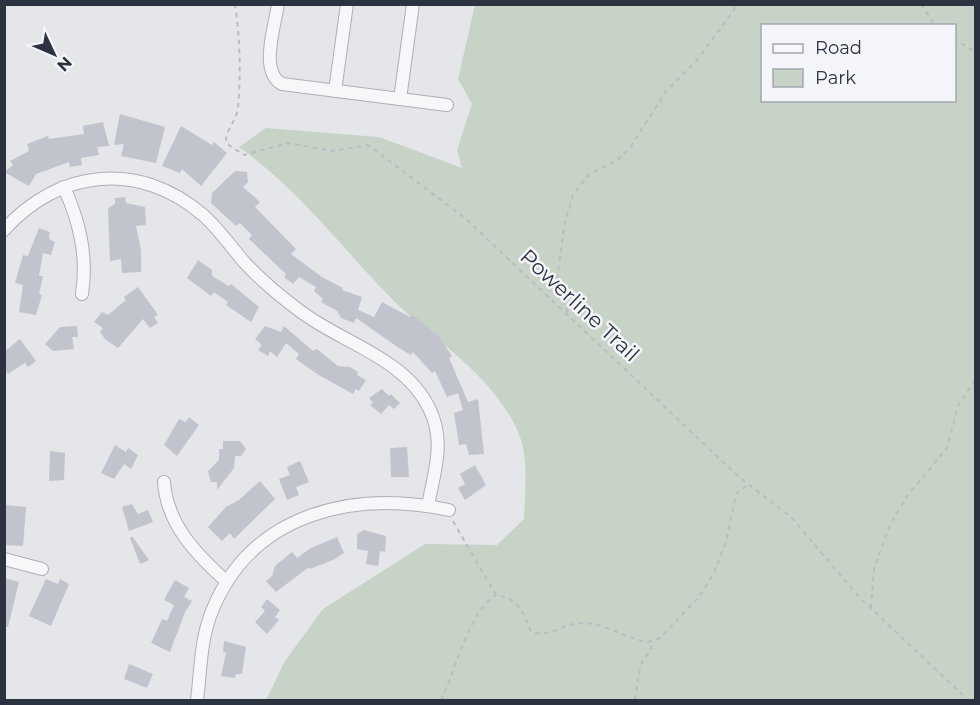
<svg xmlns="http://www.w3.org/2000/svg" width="980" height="705" font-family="Montserrat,sans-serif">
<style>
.green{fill:#c7d3c6;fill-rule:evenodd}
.building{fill:#c2c4cd}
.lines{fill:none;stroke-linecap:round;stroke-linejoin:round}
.minor-casing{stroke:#adb0b7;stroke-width:14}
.path{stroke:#babcc2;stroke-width:2;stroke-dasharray:4.5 4.5;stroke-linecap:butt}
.minor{stroke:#f6f7f9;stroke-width:12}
.labels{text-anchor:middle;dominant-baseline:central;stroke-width:5;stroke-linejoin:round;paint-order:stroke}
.street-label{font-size:21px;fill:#2d3241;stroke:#f3f5f8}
</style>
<rect width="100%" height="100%" fill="#e4e6ea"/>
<path class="green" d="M 475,5 L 975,5 L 975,700 L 266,700 L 285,661 L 323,609 L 425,544 L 497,545 L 524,519 C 525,487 530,454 515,425 C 485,368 431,339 388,295 C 339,244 296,187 239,147 L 266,128 L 379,137 L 462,168 L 457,150 L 472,104 L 458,79 ZM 762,26 L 954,26 L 954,100 L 762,100 Z"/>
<g class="building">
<path d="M 120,114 L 165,127 L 156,163 L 121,156 L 124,144 L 114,145 Z"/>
<path d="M 103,122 L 109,146 L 97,147 L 99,155 L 81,158 L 82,165 L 70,167 L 69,162 L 36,174 L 29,186 L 4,172 L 13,165 L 10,161 L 29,151 L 27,144 L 48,136 L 49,139 L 84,134 L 83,126 Z"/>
<path d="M 181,126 L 212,145 L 214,142 L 227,153 L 201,186 L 182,169 L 180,173 L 162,166 Z"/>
<path d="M 235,171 L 247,172 L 248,182 L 243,187 L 260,202 L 255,207 L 296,249 L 291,254 L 322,277 L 343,288 L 342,290 L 362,297 L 358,310 L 374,317 L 382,302 L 410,317 L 412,314 L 439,337 L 452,356 L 449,358 L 468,402 L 478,399 L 484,454 L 469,455 L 466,444 L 459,445 L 454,413 L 463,410 L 458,393 L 447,397 L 435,371 L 432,373 L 413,352 L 411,355 L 399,348 L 356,318 L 354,323 L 341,318 L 337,311 L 321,302 L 323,299 L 314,291 L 316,287 L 299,277 L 293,284 L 284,277 L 286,274 L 249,239 L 252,235 L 240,223 L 236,226 L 211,203 L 212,193 Z"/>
<path d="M 125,197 L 126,203 L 145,207 L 146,225 L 136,226 L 141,250 L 141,272 L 122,273 L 121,259 L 110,261 L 108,208 L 115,204 L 115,198 Z"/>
<path d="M 39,228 L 50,232 L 49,239 L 55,242 L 51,255 L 43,253 L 39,276 L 43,276 L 39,294 L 42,295 L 36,315 L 19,312 L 23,285 L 15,283 L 23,255 L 28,256 Z"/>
<path d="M 198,260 L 212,270 L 212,276 L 229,286 L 231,284 L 259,307 L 251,322 L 226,305 L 228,302 L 214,292 L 211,296 L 187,278 Z"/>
<path d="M 138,287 L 158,315 L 154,317 L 158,323 L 150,328 L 143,319 L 118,348 L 105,339 L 100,332 L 103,328 L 94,322 L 102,312 L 108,315 L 126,300 L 124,297 Z"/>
<path d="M 77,326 L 78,337 L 72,337 L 74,349 L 53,351 L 45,344 L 60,327 Z"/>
<path d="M 265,326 L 281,332 L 284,326 L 313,351 L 317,349 L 338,366 L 350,367 L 358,372 L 357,375 L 366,380 L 359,391 L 356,389 L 353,394 L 317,374 L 296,359 L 299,354 L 286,343 L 277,357 L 270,351 L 268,356 L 258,350 L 262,345 L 255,339 Z"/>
<path d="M 20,339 L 36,361 L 28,367 L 25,363 L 8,374 L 4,368 L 4,352 Z"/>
<path d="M 382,389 L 389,396 L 391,394 L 400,403 L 394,409 L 389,405 L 381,414 L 370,405 L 373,403 L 369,398 Z"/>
<path d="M 189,417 L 199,425 L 177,456 L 164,445 L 179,419 L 186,422 Z"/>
<path d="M 223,441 L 240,441 L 246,449 L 241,456 L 235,456 L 234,468 L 217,490 L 217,482 L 211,482 L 208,471 L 219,460 L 219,449 L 223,449 Z"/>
<path d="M 115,445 L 126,452 L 128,448 L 138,455 L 131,469 L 124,464 L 114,479 L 101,473 Z"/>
<path d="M 407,447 L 409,477 L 391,477 L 390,448 Z"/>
<path d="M 50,451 L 65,453 L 64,480 L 49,481 Z"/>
<path d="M 300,461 L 309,482 L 296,487 L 299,495 L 287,500 L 279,479 L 290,475 L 287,467 Z"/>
<path d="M 475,465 L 486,485 L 465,500 L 458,488 L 465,484 L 460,474 Z"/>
<path d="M 260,481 L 275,499 L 234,539 L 230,533 L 222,541 L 208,527 L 226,507 L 239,500 Z"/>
<path d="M 132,504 L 138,514 L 148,510 L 153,522 L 129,531 L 122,507 Z"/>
<path d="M 5,505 L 26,507 L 23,546 L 4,545 Z"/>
<path d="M 364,530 L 386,536 L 385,552 L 380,551 L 378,566 L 366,564 L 368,551 L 357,549 L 357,534 Z"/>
<path d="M 132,536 L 149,560 L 140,564 L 130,538 Z"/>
<path d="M 337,537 L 344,553 L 333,560 L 310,569 L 309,567 L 276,592 L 266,581 L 272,576 L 275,566 L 292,552 L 297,558 L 311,548 Z"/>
<path d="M 4,578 L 19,582 L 8,627 L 4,627 Z"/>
<path d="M 46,579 L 58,584 L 60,579 L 69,584 L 51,626 L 29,616 Z"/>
<path d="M 175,580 L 189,588 L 184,597 L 192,601 L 185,612 L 170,652 L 151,643 L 162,619 L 167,621 L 174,605 L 164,600 Z"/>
<path d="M 267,599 L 280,610 L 275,617 L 279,620 L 267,634 L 255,622 L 265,611 L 261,607 Z"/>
<path d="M 224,641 L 246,647 L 242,674 L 236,674 L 235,678 L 221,676 L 226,653 L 223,652 Z"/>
<path d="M 129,664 L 153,674 L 147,688 L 124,679 Z"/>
</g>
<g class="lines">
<defs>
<g id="minor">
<path d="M 278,4 C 275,26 259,72 282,84 L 447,105"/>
<path d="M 335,91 L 347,4"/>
<path d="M 400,99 L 413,4"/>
<path d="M 64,187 C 79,221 88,255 82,294"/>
<path d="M 4,230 C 58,169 140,160 203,215 C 219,229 231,247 245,263 C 261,280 281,297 300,311 C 342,343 405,358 429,408 C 446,441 434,472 428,506"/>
<path d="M 164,482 C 167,525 197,555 227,582"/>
<path d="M 4,559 L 42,569"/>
<path d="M 197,700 C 201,670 200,641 212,611 C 252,512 354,490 449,510"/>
</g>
</defs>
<use href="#minor" class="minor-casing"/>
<g class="path">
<path d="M 235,4 C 240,38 241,74 238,108 C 236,122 225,130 226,143 L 244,155 L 288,143 L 333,151 L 368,145 L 465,218 L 739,477 L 791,517 L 860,598 L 968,700"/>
<path d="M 921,4 L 936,26"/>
<path d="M 954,38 L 976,53"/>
<path d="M 568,312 L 556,286 L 565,222 L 573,195 L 589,174 L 617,161 L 631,146 L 667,90 L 697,60 L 738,4"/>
<path d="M 453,521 L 496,595 C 520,599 523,613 531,632 C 550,638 562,624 581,623 C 604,622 626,639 648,642 L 660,638 L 698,598 L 713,575 L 726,542 L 736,494 L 748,485"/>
<path d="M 871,608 L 874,568 L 890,525 L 907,496 L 947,448 L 958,406 L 976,378"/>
<path d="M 441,700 C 455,672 469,611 496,595"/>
<path d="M 635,700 L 640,666 L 655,641"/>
</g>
<use href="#minor" class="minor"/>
</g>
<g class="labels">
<g class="street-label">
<text transform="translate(580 305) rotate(43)">Powerline Trail</text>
</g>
</g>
<rect width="980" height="705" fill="none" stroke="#2d3241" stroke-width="12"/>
<rect x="761" y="24" width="195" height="78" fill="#f3f5f8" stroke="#a4a7af" stroke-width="1.5"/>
<rect x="773" y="44" width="30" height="9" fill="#f6f7f9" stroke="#a4a7af" stroke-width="1.5"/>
<text x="815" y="54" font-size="18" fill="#2d3241">Road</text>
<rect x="773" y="69" width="30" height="18" fill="#c7d3c6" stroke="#a4a7af" stroke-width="1.5"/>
<text x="815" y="84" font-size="18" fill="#2d3241">Park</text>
<g transform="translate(54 54) rotate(134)" stroke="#f3f5f8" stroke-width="4.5" paint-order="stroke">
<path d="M0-4.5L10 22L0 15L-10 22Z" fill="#2d3241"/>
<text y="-9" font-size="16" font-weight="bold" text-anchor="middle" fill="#2d3241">N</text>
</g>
</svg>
